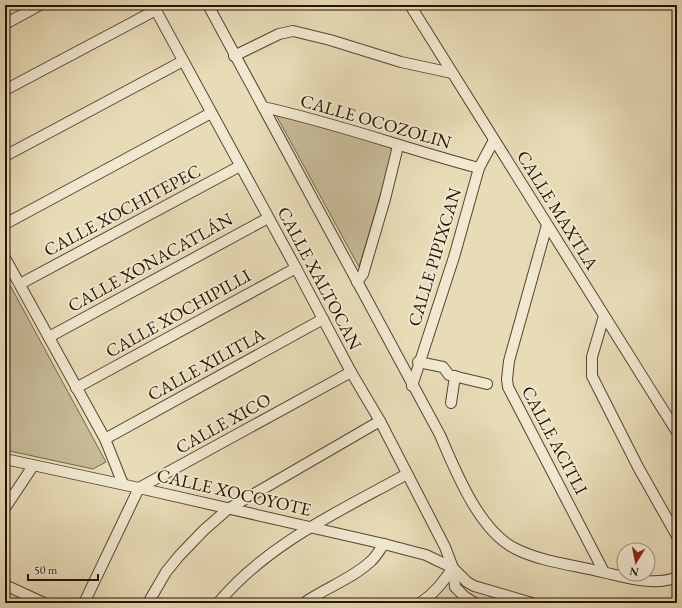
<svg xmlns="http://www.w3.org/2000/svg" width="682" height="608" font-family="'EB Garamond',serif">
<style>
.green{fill:#c7ba98;stroke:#76664d}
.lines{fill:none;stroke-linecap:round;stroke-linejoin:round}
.street-casing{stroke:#56442f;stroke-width:12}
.street{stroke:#f0e8d0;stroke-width:10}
.labels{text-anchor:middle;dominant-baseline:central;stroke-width:4;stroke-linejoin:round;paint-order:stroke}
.street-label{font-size:18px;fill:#251202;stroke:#f0e8d0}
</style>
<rect width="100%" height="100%" fill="#e8dcb7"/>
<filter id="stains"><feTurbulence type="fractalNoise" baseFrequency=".005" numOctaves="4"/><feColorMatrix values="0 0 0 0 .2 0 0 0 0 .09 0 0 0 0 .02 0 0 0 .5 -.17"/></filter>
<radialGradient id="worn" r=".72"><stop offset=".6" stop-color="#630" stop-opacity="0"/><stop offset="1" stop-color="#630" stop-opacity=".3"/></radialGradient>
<g class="green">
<path d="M 276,115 L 395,146 L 359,267 Z"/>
<path d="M 5,276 L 106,462 L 93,469 L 5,450 Z"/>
</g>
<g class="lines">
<defs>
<g id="street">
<path d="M 153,5 L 296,268 L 351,372 L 380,421 L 445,547 L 453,568 L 455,587 L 465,597 L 475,603"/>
<path d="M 208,5 L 440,435 C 456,472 479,531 516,549 C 542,562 574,565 602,572 C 625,577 654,587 677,577"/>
<path d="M 410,5 L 677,432"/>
<path d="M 5,24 L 40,5"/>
<path d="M 234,56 L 279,34 L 293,31 L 330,40 L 401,62 L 452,73"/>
<path d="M 5,90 L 156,10"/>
<path d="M 263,107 C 336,123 407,149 479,168"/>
<path d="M 5,156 L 183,61"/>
<path d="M 5,224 L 211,113"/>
<path d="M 547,225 L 509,361 L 507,379 L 508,387 L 604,572"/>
<path d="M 5,258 L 105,439 L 123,484"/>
<path d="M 357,282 L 363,274 L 385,199 L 398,146"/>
<path d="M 20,284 L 240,166"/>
<path d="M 604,316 L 592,357 L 592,376 L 638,467 L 677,536"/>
<path d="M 49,337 L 268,218"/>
<path d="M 418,362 L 443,367 L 449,375 L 487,384"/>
<path d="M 412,386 L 454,257 L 479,168 L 494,140"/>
<path d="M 76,388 L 296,268"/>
<path d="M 451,403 L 455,376"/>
<path d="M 105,439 L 323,319"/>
<path d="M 5,459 L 139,488 L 384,544 L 426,555 L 453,568 L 467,582 L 474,586 L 532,603"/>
<path d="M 5,508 L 33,466"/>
<path d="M 5,585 L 44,603"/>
<path d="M 84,603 L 139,488 L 351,372"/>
<path d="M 148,603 L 166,572 L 179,556 L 204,530 L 228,509 L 380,421"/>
<path d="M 218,603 C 268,543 340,511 407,474"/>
<path d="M 304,603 C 325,588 352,579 371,561 C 376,557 380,549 384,544"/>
<path d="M 420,603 C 434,594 443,582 453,568"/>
</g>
</defs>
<use href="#street" class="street-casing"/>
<use href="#street" class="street"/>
</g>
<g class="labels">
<g class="street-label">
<text transform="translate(376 121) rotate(16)">CALLE OCOZOLIN</text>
<text transform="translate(122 210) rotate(-28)">CALLE XOCHITEPEC</text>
<text transform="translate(558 210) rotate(58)">CALLE MAXTLA</text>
<text transform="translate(434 257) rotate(-73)">CALLE PIPIXCAN</text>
<text transform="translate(150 262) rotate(-29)">CALLE XONACATLÁN</text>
<text transform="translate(320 278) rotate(62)">CALLE XALTOCAN</text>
<text transform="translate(178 313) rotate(-29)">CALLE XOCHIPILLI</text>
<text transform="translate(206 364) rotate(-29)">CALLE XILITLA</text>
<text transform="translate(223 423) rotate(-29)">CALLE XICO</text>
<text transform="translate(555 440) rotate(62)">CALLE ACITLI</text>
<text transform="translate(234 492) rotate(13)">CALLE XOCOYOTE</text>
</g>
</g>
<rect width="682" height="608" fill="none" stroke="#e8dcb7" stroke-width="20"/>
<rect x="6" y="6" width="670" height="596" fill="none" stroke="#251202" stroke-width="2"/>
<rect x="10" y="10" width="662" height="588" fill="none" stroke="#251202"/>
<g transform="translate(636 562) rotate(190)"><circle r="19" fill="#f0e8d0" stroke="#9f927e"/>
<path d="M0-3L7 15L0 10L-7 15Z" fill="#8f2418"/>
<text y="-6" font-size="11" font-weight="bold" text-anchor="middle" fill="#251202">N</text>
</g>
<path d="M28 574v6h70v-6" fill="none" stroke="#251202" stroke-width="2"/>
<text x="34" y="574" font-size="12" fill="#251202" stroke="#f0e8d0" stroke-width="3" paint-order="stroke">50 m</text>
<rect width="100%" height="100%" filter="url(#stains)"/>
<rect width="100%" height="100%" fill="url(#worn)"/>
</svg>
